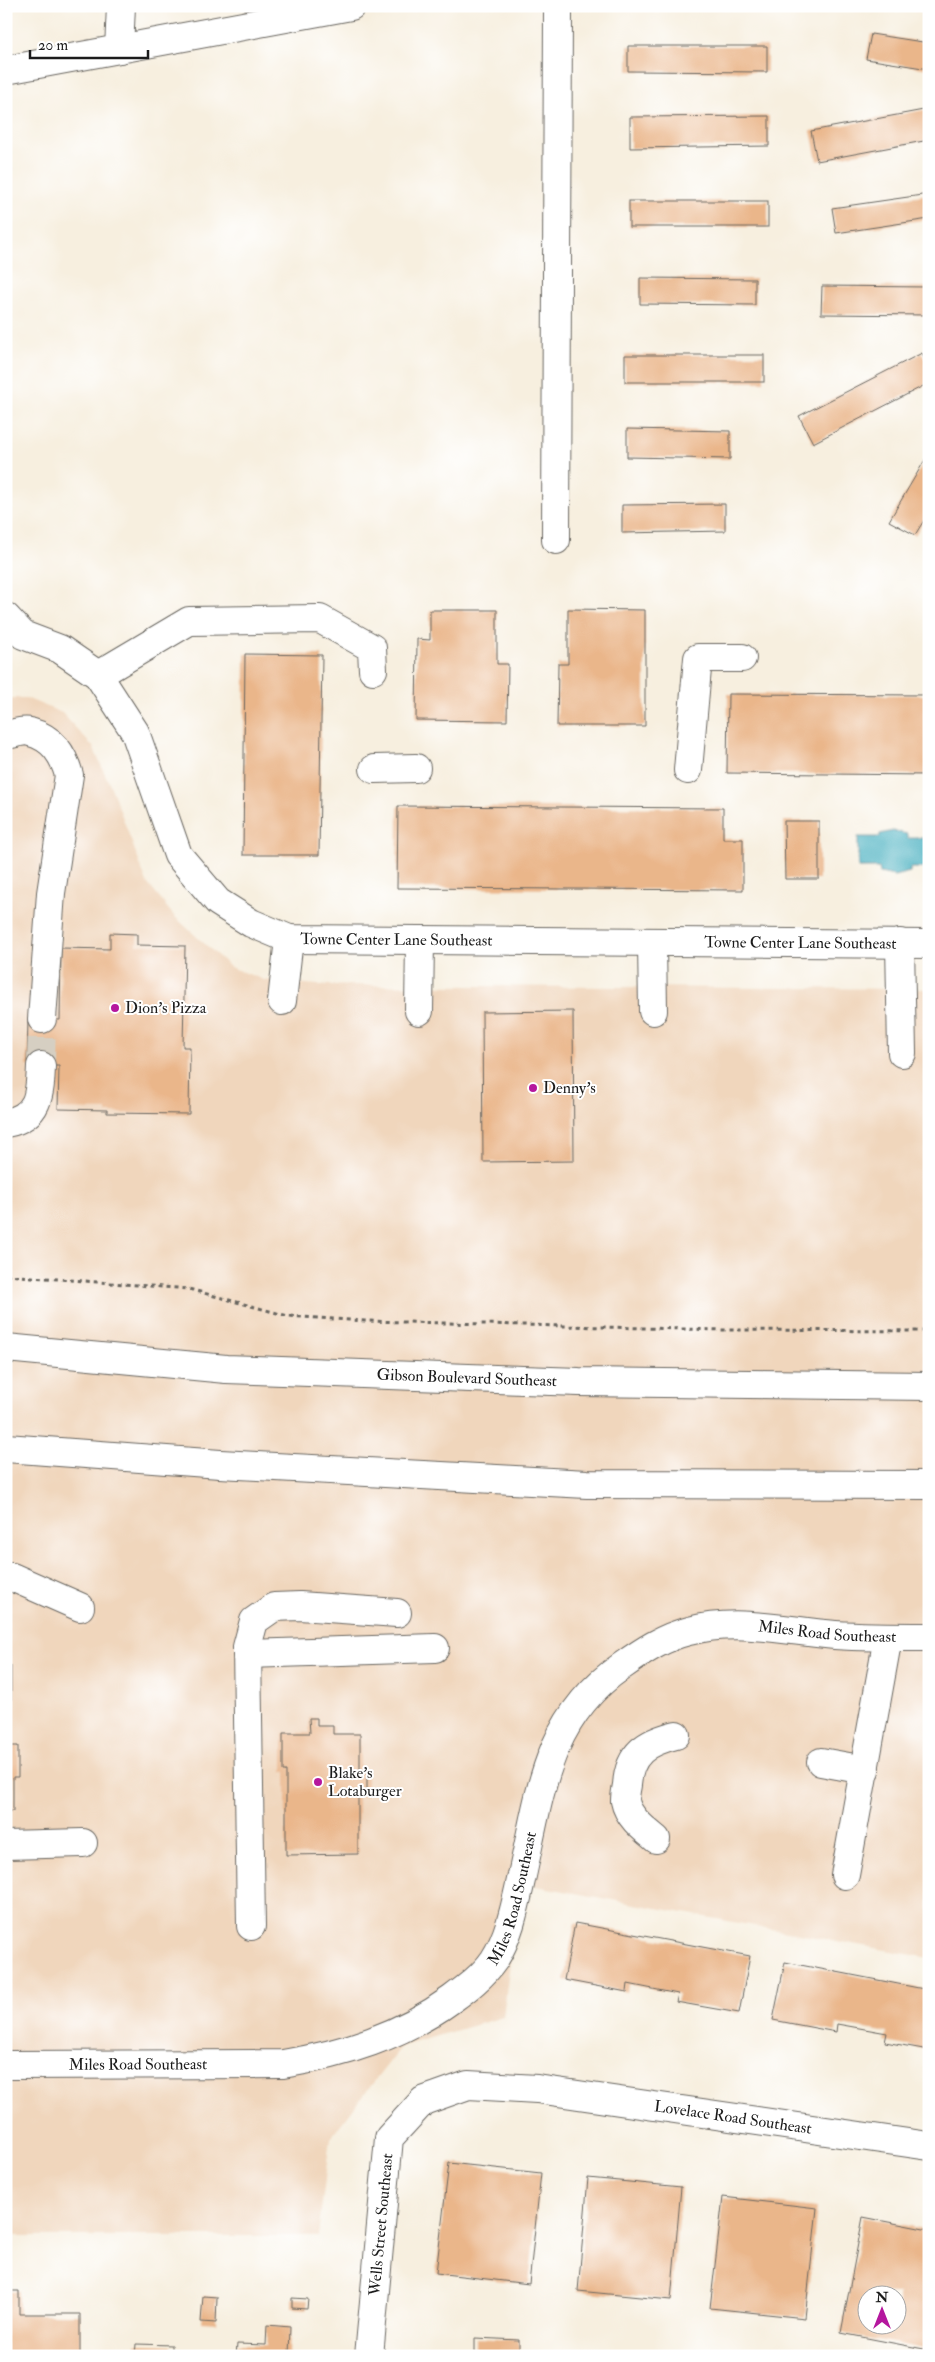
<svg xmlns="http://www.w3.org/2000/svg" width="935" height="2362" font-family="'IM FELL Double Pica',serif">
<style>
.built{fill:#f0d6bc}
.water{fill:#3dabbc;stroke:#2c646c}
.building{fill:#eab68a;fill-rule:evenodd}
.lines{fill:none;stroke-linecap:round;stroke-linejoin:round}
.minor-tunnel{stroke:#d6cfc2;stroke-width:28;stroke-dasharray:28 14;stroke-linecap:butt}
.minor-casing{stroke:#696660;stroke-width:30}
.major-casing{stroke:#696660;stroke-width:30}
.path{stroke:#696660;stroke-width:3;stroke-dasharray:4 4;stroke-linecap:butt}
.minor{stroke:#fff;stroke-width:28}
.major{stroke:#fff;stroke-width:28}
.poi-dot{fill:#b5179e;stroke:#fff;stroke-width:2}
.labels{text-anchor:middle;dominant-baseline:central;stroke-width:4;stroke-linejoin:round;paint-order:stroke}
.street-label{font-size:16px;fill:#1c1c1c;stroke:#fff}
.poi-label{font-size:16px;fill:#1c1c1c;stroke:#fff;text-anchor:start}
</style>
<rect width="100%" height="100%" fill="#fff"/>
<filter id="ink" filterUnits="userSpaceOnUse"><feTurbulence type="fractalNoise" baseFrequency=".02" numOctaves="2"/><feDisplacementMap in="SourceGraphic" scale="10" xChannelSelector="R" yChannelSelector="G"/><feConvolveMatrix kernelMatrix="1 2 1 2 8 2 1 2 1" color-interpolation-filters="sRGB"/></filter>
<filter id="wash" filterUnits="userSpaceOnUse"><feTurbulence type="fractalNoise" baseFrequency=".0096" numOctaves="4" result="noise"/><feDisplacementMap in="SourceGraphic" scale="20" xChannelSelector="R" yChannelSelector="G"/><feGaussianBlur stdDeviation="1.12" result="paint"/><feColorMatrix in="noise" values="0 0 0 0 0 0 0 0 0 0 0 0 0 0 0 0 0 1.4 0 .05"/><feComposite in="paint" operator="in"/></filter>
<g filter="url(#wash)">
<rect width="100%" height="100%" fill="#f7efdf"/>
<path class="built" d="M 6,698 L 26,698 L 62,713 L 93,747 L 113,792 L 147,883 L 174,916 L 230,967 L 264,980 L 317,985 L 929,989 L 929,1958 L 520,1883 L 503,2017 L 402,2046 L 330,2138 L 318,2236 L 6,2236 Z"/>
<path class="water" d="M 893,831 L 907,834 L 907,838 L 929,838 L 929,868 L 910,868 L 910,872 L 894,876 L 880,873 L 879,868 L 858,868 L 858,837 L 880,837 L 880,834 Z"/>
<g id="blocks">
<g class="building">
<path d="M 871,34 L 929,43 L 929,69 L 866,59 Z"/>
<path d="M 628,46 L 767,46 L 767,72 L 628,71 Z"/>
<path d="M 929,109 L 929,140 L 817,161 L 811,131 Z"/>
<path d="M 769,116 L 769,146 L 630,148 L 630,117 Z"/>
<path d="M 929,194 L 929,219 L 836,233 L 832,208 Z"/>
<rect x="629" y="201" width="139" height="26"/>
<path d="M 640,278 L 755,279 L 755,305 L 640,304 Z"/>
<path d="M 822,286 L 929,287 L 929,315 L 821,314 Z"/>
<path d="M 922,353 L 929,366 L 929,383 L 813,443 L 799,416 Z"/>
<rect x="625" y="355" width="139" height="27"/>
<path d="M 627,429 L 730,431 L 730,459 L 627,457 Z"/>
<path d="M 929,453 L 929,512 L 915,535 L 889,521 Z"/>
<path d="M 725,504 L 725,531 L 622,533 L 622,505 Z"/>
<path d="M 568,609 L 645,610 L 645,726 L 557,726 L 558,664 L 568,664 Z"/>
<path d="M 430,610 L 497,610 L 497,664 L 508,664 L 507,721 L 416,720 L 417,639 L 430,640 Z"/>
<path d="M 245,654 L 322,655 L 319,855 L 243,855 Z"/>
<path d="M 728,694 L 929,695 L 929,775 L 727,773 Z"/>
<path d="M 398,806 L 723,808 L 723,839 L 743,839 L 743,890 L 397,888 Z"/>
<path d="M 784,821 L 819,821 L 819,879 L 785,879 Z"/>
<path d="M 110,933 L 137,934 L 137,945 L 185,946 L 183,1047 L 190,1047 L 189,1114 L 107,1113 L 107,1110 L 58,1109 L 59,1066 L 27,1066 L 28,1019 L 60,1020 L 61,948 L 110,949 Z"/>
<path d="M 573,1011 L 574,1161 L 483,1162 L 482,1012 Z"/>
<path d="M 6,1666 L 11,1666 L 11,1746 L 18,1746 L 18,1777 L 13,1777 L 13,1811 L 6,1811 Z"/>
<path d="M 309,1718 L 317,1718 L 317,1726 L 333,1726 L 333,1734 L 360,1734 L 360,1771 L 367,1771 L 367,1796 L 358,1796 L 358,1854 L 286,1855 L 286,1771 L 283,1771 L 283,1733 L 310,1733 Z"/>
<path d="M 575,1923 L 750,1956 L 739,2013 L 676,2002 L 678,1994 L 628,1984 L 627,1992 L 564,1980 Z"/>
<path d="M 785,1962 L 929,1990 L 929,2050 L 885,2042 L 887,2033 L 837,2024 L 836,2032 L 773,2020 Z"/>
<path d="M 449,2163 L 541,2173 L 529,2284 L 436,2273 Z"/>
<path d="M 588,2178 L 681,2187 L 671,2300 L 578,2291 Z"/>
<path d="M 723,2197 L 817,2208 L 805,2318 L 710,2308 Z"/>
<path d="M 863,2217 L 929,2230 L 929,2350 L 841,2333 ZM 868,2294 L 898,2294 L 898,2324 L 868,2324 Z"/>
<path d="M 6,2291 L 19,2291 L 19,2314 L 80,2314 L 80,2356 L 6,2356 Z"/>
<path d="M 203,2296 L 217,2297 L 216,2323 L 201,2322 Z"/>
<path d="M 292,2298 L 308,2299 L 307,2309 L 292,2308 Z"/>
<path d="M 267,2325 L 290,2327 L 289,2356 L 236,2356 L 237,2344 L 266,2345 Z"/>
<path d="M 475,2338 L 519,2340 L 519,2356 L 475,2356 Z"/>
<path d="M 136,2344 L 172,2345 L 172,2356 L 135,2356 Z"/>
</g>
</g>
</g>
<g filter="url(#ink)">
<use href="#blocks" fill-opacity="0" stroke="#696660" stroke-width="1"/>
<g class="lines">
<path class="minor-tunnel" d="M 41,1066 L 42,1019"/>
<defs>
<g id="minor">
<path d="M 119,49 L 121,6"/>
<path d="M 6,70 L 351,6"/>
<path d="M 556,540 L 558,6"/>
<path id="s1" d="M 6,617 L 23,635 L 60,649 L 98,675 L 135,732 L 178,855 L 218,902 L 251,923 L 289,939 L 929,944"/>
<path d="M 98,675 L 189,621 L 320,619 L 372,648 L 373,670"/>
<path d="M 6,735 C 13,734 24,730 30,732 C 53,738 63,754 69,775 L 51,893 L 42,1019"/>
<path d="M 374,769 L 416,768"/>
<path d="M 688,770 L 698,658 L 742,658"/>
<path d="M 652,942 L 653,1011"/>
<path d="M 900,943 L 902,1053"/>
<path d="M 282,1001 L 289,939"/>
<path d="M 419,1011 L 420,940"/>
<path d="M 6,1123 C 39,1117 40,1094 41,1066"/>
<path d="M 6,1577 L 12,1577 L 80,1607"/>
<path d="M 247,1654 L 435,1648"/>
<path d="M 821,1762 L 865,1770"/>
<path d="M 656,1839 C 644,1829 628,1817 625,1801 C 625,1796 626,1790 627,1785 C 629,1753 647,1742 676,1735"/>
<path d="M 6,1845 L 83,1843"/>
<path d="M 845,1875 L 888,1637"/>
<path d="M 251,1926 L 247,1647 L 254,1621 L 274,1607 L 300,1606 L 397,1613"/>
<path id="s2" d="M 6,2065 L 283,2064 C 344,2054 401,2036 452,1999 C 467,1988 483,1976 494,1960 C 509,1937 515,1907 521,1880 C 540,1796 545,1719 622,1666 C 643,1651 664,1637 689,1631 C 738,1618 786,1631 835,1635 C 866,1637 898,1637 929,1637"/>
<path id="s3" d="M 369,2356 L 389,2138 L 423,2101 L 468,2085 L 537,2089 L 929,2146"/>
</g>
<g id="major">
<path id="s4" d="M 6,1348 L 226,1369 L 579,1382 L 929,1386"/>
<path d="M 6,1448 L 220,1464 L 587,1484 L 929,1485"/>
</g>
</defs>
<use href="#minor" class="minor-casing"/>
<use href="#major" class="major-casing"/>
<path class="path" d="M 6,1275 L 189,1289 L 288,1316 L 365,1321 L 724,1330 L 929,1331"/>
<use href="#minor" class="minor"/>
<use href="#major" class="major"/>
</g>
</g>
<g class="poi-dot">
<circle cx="115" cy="1008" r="5"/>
<circle cx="533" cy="1088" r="5"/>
<circle cx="318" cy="1782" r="5"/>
</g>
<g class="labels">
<g class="street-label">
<text stroke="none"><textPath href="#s1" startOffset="558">Towne Center Lane Southeast</textPath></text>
<text stroke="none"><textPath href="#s1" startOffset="962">Towne Center Lane Southeast</textPath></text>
<text stroke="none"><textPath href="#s4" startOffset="462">Gibson Boulevard Southeast</textPath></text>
<text stroke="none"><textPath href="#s2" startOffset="1061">Miles Road Southeast</textPath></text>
<text stroke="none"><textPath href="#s2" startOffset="582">Miles Road Southeast</textPath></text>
<text stroke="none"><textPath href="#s2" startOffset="132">Miles Road Southeast</textPath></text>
<text stroke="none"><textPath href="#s3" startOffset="584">Lovelace Road Southeast</textPath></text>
<text stroke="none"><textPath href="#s3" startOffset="132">Wells Street Southeast</textPath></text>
</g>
<g class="poi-label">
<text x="125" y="1008">Dion's Pizza</text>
<text x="543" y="1088">Denny's</text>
<text x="328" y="1773">Blake's<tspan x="328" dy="18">Lotaburger</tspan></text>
</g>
</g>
<rect width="935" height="2362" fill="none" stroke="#fff" stroke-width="25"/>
<g transform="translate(882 2310)"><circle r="24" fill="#ffffff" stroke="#a4a4a4"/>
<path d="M0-4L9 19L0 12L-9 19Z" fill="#b5179e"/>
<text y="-8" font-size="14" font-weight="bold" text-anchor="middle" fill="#1c1c1c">N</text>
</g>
<path d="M30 50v8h118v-8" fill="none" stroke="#1c1c1c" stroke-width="2.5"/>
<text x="38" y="50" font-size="15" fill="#1c1c1c" stroke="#ffffff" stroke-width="4" paint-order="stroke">20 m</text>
</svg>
